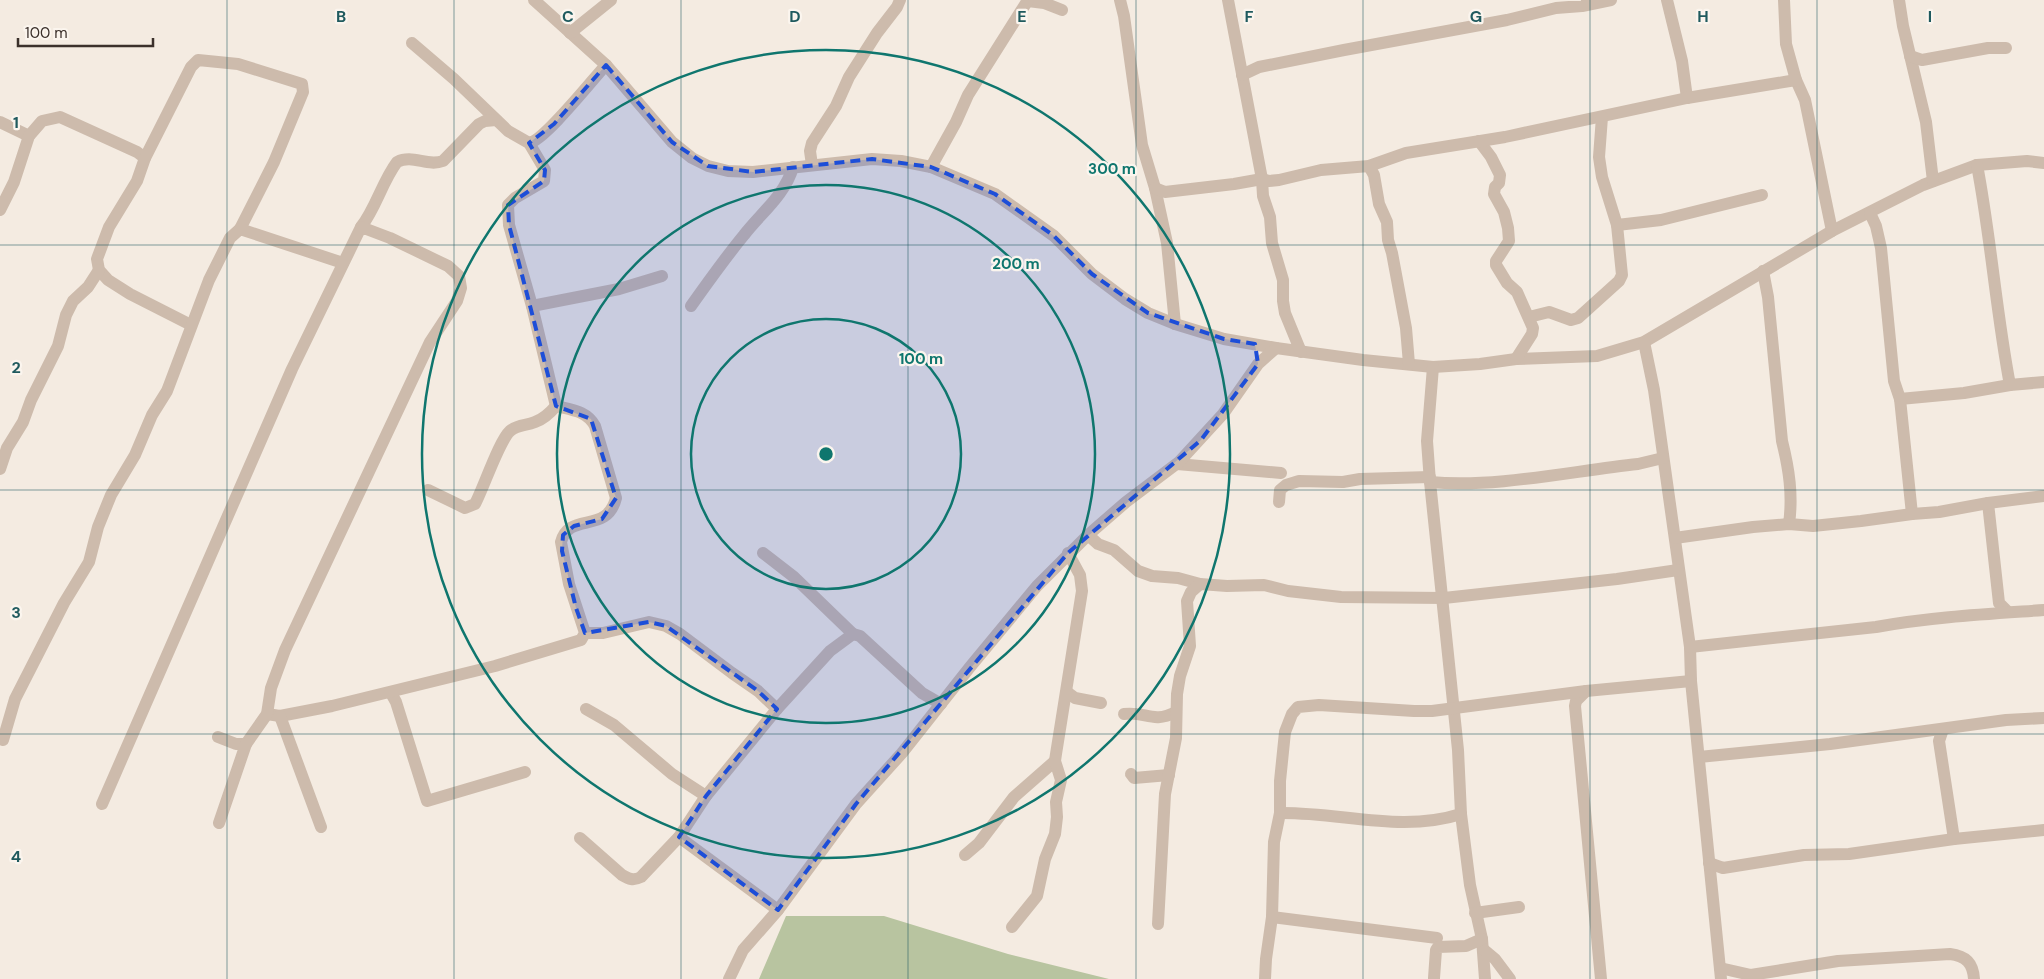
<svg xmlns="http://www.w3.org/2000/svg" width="2044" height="979" font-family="'DM Sans',sans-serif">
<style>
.green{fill:#b8c4a0}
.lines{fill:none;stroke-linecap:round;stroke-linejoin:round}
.minor{stroke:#cdbbac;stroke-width:12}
.marked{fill:#1d4ed8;fill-opacity:0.2;stroke:#1d4ed8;stroke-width:4;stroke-dasharray:10 6;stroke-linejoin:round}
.grid{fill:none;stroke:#1f5a5e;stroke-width:1;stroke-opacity:0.55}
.ring{fill:none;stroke:#0f766e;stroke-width:2.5}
.grid-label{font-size:16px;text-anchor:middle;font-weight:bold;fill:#1f5a5e;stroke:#fbf5ee;stroke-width:4.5;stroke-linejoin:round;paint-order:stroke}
.centre{fill:#0f766e;stroke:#fbf5ee;stroke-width:2.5}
.ring-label{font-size:15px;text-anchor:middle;font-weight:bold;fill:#0f766e;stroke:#fbf5ee;stroke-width:4.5;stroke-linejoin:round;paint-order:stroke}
</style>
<rect width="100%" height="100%" fill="#f4ebe1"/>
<path class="green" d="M 786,916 L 884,916 L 1008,954 L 1109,979 L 759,979 Z"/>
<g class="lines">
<g class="minor">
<path d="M 534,0 L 606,65 L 672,142 L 692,158 L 708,166 L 728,171 L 753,172 L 872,159 L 901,161 L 931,167 L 995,194 L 1054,236 L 1092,274 L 1125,299 L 1148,313 L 1175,324 L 1224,339 L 1276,348 L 1363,360 L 1433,367 L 1480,364 L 1516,359 L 1597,356 L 1644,342 L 1832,231 L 1923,185 L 1977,165 L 2027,161 L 2044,163"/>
<path d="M 1120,0 L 1124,16 L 1142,145 L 1155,188 L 1167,243 L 1175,324"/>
<path d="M 1228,0 L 1262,179 L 1263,196 L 1270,217 L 1272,243 L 1283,280 L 1283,301 L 1285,313 L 1301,352"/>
<path d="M 1667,0 L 1682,61 L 1687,98"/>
<path d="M 1784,0 L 1786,44 L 1796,80 L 1805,100 L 1832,231"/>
<path d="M 1899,0 L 1903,26 L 1926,122 L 1933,181"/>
<path d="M 1028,1 L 1044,3 L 1062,10"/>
<path d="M 570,33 L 611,0"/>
<path d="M 412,43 L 454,79 L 508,131 L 529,143 L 545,170 L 544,181 L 515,198 L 508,205 L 509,225 L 532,306 L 556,406"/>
<path d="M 1910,56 L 1922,60 L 1988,48 L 2006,48"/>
<path d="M 1242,75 L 1259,67 L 1344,50 L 1507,20 L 1556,8 L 1582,6 L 1611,0"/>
<path d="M 0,122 L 29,136"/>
<path d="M 1479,141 L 1491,157 L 1500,175 L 1499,183 L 1495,187 L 1494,194 L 1504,212 L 1508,228 L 1509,241 L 1496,261 L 1496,265 L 1507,283 L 1517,292 L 1533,328 L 1532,334 L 1516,359"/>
<path d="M 529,143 C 544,141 593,79 606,65"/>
<path d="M 812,165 L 810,151 L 812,143 L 836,106 L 849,77 L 877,33 L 897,7 L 900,0"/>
<path d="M 1977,165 C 1991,238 1996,312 2010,385"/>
<path d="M 1369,166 L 1374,175 L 1379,204 L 1387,222 L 1388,240 L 1392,253 L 1406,328 L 1409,364"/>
<path d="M 931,167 L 956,122 L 968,95 L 1028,0"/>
<path d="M 1155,188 L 1165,192 L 1234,184 L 1262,179 L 1269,181 L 1279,180 L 1321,170 L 1369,166 L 1406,153 L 1505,137 L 1687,98 L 1796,80"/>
<path d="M 0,210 L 14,182 L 29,136 L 42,121 L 60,117 L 137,152 L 145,158"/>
<path d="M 1870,213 L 1876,226 L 1881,248 L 1894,381 L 1900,399 L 1964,393 L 2010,385 L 2044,382"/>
<path d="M 1617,225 L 1661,220 L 1762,195"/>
<path d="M 361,227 C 376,208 382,182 397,162 C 413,154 427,167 443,161 L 479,124 L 485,121 L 496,120"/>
<path d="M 1763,271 L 1768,297 L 1782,441 C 1789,469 1793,495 1789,524"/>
<path d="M 532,306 L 619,289 L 662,276"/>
<path d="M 691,306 C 708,282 725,258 744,235 C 761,213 785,195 793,167"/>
<path d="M 1529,317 L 1549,312 L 1571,320 L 1578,318 L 1619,281 L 1622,275 L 1617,225 L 1602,177 L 1599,157 L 1602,117"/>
<path d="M 191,325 L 130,294 L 108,280 L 99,270 L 97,259 L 109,227 L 137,181 L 145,158 L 191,67 L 198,60 L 238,64 L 302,84 L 303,92 L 274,162 L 240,229"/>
<path d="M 1644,342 L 1654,390 L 1690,647 L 1691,681 L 1721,979"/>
<path d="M 1433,367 L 1427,441 L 1430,482 L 1458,750 L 1461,814 L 1470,885 L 1482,939 L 1485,979"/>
<path d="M 1900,399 L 1912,514"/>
<path d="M 1177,464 L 1281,473"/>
<path d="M 0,469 L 7,448 L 23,422 L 31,400 L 58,346 L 66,315 L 73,301 L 88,287 L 99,270"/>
<path d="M 1430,482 C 1498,488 1571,471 1638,464 L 1663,458"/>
<path d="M 428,490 L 465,508 L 475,504 C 484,487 499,441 510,431 C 518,424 526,426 535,422 C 544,419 550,413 556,406"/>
<path d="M 1279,502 L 1280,490 L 1286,485 L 1299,481 L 1343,482 L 1360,479 L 1430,477"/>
<path d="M 1988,503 L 1999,603 L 2008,612"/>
<path d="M 1088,535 L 1098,544 L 1114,550 L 1138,571 L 1152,576 L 1178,578 L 1200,584 L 1227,586 L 1264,585 L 1288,591 L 1341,597 L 1444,598 L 1617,579 L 1678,570"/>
<path d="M 1675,538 L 1753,527 L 1789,524 L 1813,526 L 1861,521 L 1912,514 L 1939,512 L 1988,503 L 2044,496"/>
<path d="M 763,553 L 794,577 L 853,634"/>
<path d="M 585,633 L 603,633 L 649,622 L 666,626 L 680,634 L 732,673 L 758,691 L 777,709"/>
<path d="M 1690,647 L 1876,627 C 1931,617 1988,614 2044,610"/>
<path d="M 1586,691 L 1576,701 L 1575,706 L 1601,979"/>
<path d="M 1067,692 L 1075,698 L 1101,703"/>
<path d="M 391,693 L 396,702 L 427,801 L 525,772"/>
<path d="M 586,709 L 614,725 L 672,774 L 706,796"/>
<path d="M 267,714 L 280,716 L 332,706 L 495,666 L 581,640 L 585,633 L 569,584 L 561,542 C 569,511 607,535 616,498 L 595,426 C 587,411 572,410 556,406"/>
<path d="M 1124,714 C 1146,711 1152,724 1176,712"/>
<path d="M 280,716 L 321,827"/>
<path d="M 1943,729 L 1939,741 L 1954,839"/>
<path d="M 3,740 L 15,699 L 64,603 L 89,562 L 98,527 L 111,495 L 135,455 L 152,415 L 167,391 L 209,280 L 230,238 L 240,229 L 343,263"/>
<path d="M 1699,757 L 1830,744 L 2006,720 L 2044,718"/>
<path d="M 1131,774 L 1134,778 L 1169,775"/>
<path d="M 102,804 L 292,369 L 361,227 L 390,238 L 448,266 L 459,276 L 461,288 L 457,301 L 430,342 L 285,650 L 271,688 L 267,714 L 246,744 L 236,744 L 218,737"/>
<path d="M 1280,813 C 1341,812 1401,833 1461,814"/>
<path d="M 219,823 L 246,744"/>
<path d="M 679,837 L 778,910"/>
<path d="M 580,838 L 622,875 C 629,879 633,881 641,877 L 679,837 L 706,796 L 777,709 L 830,651 L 853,634 L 860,636 L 922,693 L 941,704"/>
<path d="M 965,855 L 979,843 L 1014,797 L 1055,761"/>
<path d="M 1709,863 L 1723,868 L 1804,855 L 1849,854 L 1954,839 L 2044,830"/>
<path d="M 1475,913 L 1519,907"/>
<path d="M 1272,917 L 1437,938"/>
<path d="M 1158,924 L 1165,794 L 1176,738 L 1177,694 L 1180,676 L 1190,646 L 1187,601 L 1191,592 L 1200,584"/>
<path d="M 1012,927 L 1037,896 L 1045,859 L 1055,834 L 1057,817 L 1056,802 L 1061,780 L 1055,761 L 1056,754 L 1082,591 L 1080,575 L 1068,553"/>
<path d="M 1483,949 L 1495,959 L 1510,979"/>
<path d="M 1720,968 L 1751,975 L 1838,961 L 1950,954 C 1966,956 1973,963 1974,979"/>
<path d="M 1434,978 L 1436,950 L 1438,947 L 1466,946 L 1482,939"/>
<path d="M 729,979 L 743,950 L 778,910 L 856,804 L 902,753 L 970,667 L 1037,586 L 1088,535 L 1126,502 L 1179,462 L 1223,414 L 1258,364 L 1276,348"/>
<path d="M 1265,979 L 1266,959 L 1272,917 L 1274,842 L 1280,813 L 1280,781 L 1285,732 L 1292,714 L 1298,707 L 1319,705 L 1414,711 L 1432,711 L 1586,691 L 1691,681"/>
</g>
</g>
<path class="marked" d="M 606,65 L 672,142 L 708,166 L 753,172 L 872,159 L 931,167 L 995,194 L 1054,236 L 1092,274 L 1148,313 L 1224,339 L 1255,344 L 1258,364 L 1201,440 L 1068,553 L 856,804 L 778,910 L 679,837 L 706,796 L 777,709 L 758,691 L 666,626 L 649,622 L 585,633 L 576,608 L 562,551 L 563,535 L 574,526 L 602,519 L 616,498 L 591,419 L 556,406 L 509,225 L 508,205 L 544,181 L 545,170 L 529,143 L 554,124 Z"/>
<path class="grid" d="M 227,0 L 227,979M 454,0 L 454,979M 681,0 L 681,979M 908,0 L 908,979M 1136,0 L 1136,979M 1363,0 L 1363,979M 1590,0 L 1590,979M 1817,0 L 1817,979M 0,245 L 2044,245M 0,490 L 2044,490M 0,734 L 2044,734"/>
<g class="ring">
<circle cx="826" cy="454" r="135"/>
<circle cx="826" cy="454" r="269"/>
<circle cx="826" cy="454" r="404"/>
</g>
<g class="grid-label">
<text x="341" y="22">B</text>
<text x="568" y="22">C</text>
<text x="795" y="22">D</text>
<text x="1022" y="22">E</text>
<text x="1249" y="22">F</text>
<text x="1476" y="22">G</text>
<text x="1703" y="22">H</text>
<text x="1930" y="22">I</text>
<text x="16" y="128">1</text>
<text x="16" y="373">2</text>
<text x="16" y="618">3</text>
<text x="16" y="862">4</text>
</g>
<circle cx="826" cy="454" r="8" class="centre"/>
<g class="ring-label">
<text x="1112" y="174">300 m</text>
<text x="1016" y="269">200 m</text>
<text x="921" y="364">100 m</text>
</g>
<path d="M18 38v8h135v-8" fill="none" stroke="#3b302b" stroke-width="2.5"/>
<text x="25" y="38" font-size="15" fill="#3b302b" stroke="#fbf5ee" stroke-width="4" paint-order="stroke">100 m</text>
</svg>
